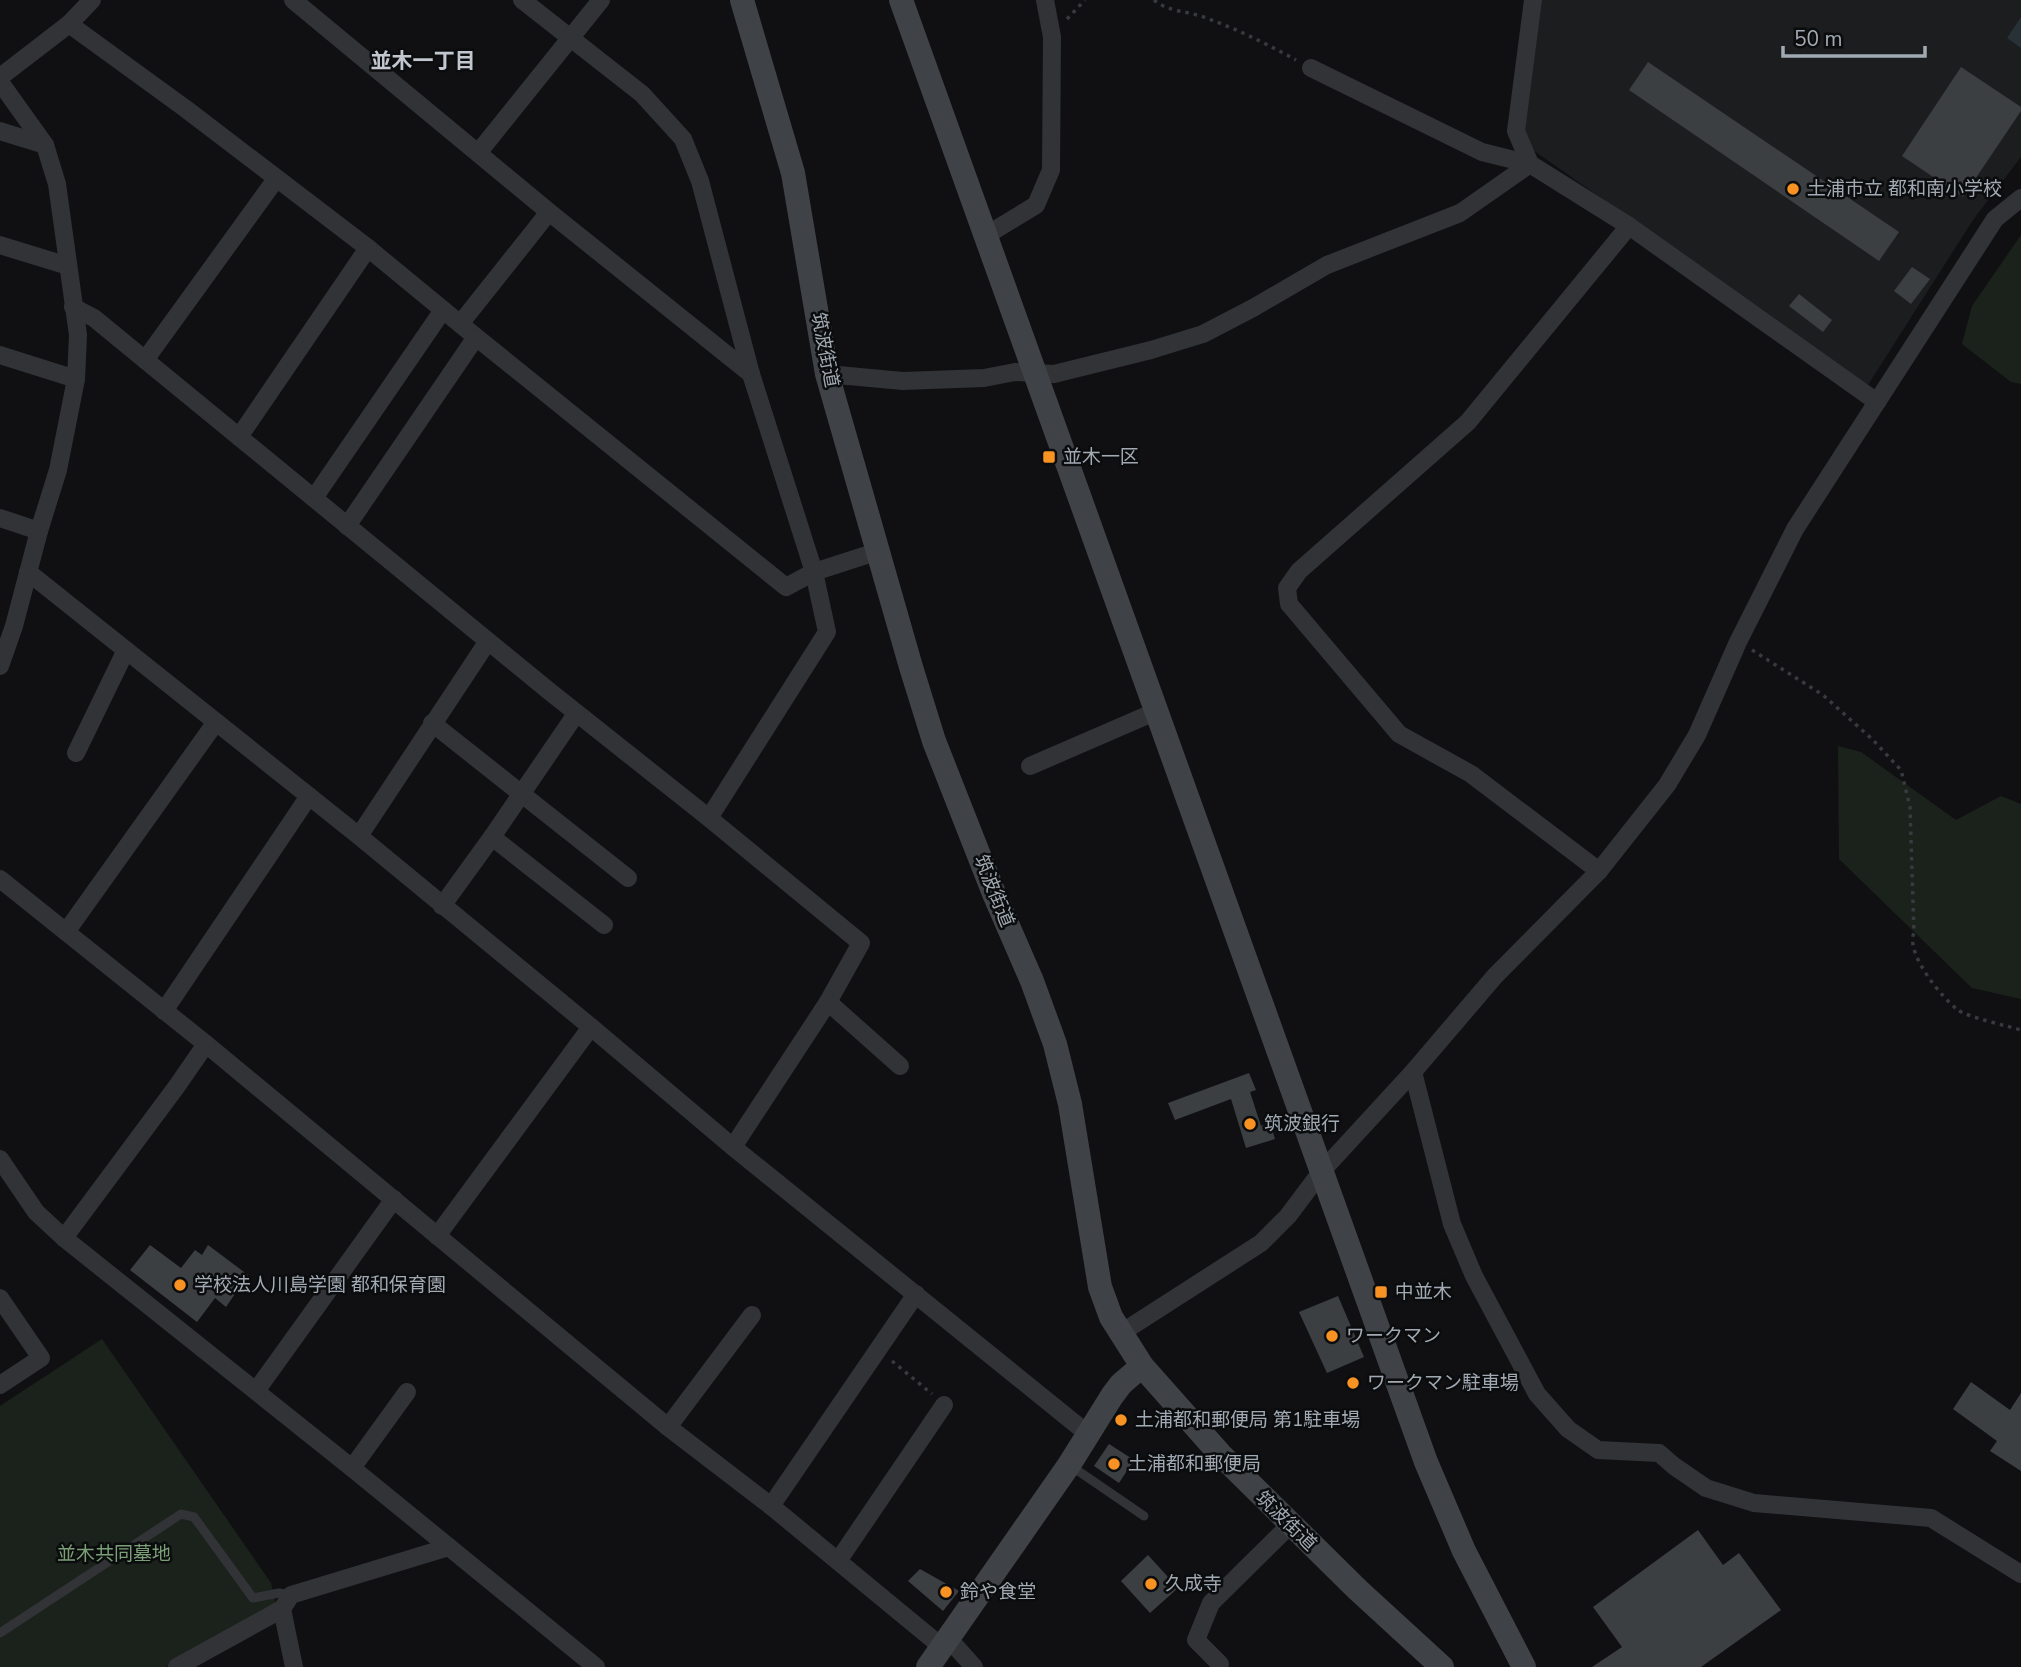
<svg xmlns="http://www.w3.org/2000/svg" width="2021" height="1667" font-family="'Nunito Sans','Noto Sans JP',sans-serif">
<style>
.built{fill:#1c1d1f}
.green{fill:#1b221b}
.water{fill:#273136}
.building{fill:#3c3f42}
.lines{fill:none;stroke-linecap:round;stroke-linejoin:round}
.path{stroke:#373a3e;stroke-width:3.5;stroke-dasharray:3.5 5;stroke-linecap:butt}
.lane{stroke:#313337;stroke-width:9}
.street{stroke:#313337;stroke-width:18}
.secondary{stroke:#3f4247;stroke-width:24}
.poi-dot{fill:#f79223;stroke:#0b0c0d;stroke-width:2.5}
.labels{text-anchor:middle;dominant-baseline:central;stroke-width:5;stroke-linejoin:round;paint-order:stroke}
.poi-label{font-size:19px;fill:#a1a9b3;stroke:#0b0c0d;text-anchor:start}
.street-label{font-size:19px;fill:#a1a9b3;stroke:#0b0c0d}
.park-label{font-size:19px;fill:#7a9f77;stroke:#0b0c0d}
.neighbourhood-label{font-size:21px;font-weight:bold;fill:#c2c7cf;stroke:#0b0c0d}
</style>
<rect width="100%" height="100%" fill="#101012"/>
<path class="built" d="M 1542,0 L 2021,0 L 2021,157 L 1973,220 L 1868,385 L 1523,143 Z"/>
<g class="green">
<path d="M 2021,235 L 2021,384 L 2011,382 L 1962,344 L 1972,306 Z"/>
<path d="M 1838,746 L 1861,752 L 1956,820 L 2001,796 L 2021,804 L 2021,999 L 1972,988 L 1839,859 Z"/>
<path d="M 102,1339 L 271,1583 L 277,1608 L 166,1667 L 0,1667 L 0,1406 Z"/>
</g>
<path class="water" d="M 2021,17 L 2021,48 L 2007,38 Z"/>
<g class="building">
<path d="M 1648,62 L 1899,232 L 1879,261 L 1629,90 Z"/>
<path d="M 1961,67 L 2021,107 L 2021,111 L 1963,197 L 1902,156 Z"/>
<path d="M 1912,267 L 1930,279 L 1911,304 L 1894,291 Z"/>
<path d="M 1799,294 L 1832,320 L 1823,332 L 1789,306 Z"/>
<path d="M 1249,1073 L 1256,1090 L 1250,1092 L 1261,1126 L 1270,1123 L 1275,1139 L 1246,1148 L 1231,1099 L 1175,1120 L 1168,1103 Z"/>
<path d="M 150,1245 L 181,1268 L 195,1250 L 202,1255 L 208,1245 L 248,1275 L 226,1307 L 215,1298 L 197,1322 L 130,1270 Z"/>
<path d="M 1338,1296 L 1364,1357 L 1327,1373 L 1299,1312 Z"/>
<path d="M 1971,1382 L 2010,1410 L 2021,1393 L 2021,1471 L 1990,1451 L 1997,1441 L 1953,1409 Z"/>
<path d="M 1109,1444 L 1134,1460 L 1119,1483 L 1094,1466 Z"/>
<path d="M 1698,1530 L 1723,1565 L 1739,1553 L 1781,1610 L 1701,1667 L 1592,1667 L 1622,1647 L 1593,1607 Z"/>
<path d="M 1148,1555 L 1178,1588 L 1150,1613 L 1121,1581 Z"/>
<path d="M 920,1569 L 959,1591 L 943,1611 L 908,1581 Z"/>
</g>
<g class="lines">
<g class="path">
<path d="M 1154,0 C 1168,12 1189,11 1206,18 C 1237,29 1267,44 1296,60"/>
<path d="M 1067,19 L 1085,0"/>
<path d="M 1752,650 L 1823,695 L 1872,739 L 1901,770 L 1910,807 L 1914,933 C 1905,953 1942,998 1958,1010 C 1967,1017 2008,1026 2021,1030"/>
<path d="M 892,1361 L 932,1394"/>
</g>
<g class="lane">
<path d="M 1071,1466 L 1144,1516"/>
<path d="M 0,1633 L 181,1514 L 194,1517 L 253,1598 L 279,1593 L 291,1595"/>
</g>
<g class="street">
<path d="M 293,0 L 549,212 L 751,374"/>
<path d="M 522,0 L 642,94 L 683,139 L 700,181 L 751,374 L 814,572 L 827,632 L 709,818"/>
<path d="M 69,24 L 186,109 L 368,248 L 476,337 L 786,587 L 814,572 L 879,551"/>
<path d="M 1311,68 L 1482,152 L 1530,164 L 1629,226 L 1877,402"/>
<path d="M 0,77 L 69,24 L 92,0"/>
<path d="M 0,82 L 45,145 L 57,184 L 78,335 L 76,379 L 58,470 L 39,531 L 14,626 L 0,666"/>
<path d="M 0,131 L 45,145"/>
<path d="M 478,153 L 601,0"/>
<path d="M 1530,164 L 1516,131 L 1533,0"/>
<path d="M 985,236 L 1036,205 L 1051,170 L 1052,37 L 1045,0"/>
<path d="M 0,245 L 68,266"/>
<path d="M 73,307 L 94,318 L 549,691 L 709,818 L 861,943 L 828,1002 L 733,1147"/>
<path d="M 460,324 L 549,212"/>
<path d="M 0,355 L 76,379"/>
<path d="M 145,360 L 276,179"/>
<path d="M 827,374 L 903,381 L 984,378 L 1015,372 L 1054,374 L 1151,350 L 1203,334 L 1253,308 L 1327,265 L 1460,213 L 1530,164"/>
<path d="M 239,437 L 368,248"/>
<path d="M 314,498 L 443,310"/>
<path d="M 0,518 L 39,531"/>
<path d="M 347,526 L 476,337"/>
<path d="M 28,572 L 359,836 L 591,1027 L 733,1147 L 1088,1434"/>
<path d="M 432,723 L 628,878"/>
<path d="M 76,753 L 126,650"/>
<path d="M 1030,766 L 1157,711"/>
<path d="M 359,836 L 488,641"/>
<path d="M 492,837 L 604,925"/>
<path d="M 1599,871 L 1471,774 L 1399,734 L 1289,604 L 1287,588 L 1299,571 L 1468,422 L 1629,226"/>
<path d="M 0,879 L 206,1044 L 668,1427 L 771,1506 L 942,1647"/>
<path d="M 442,906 L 492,837 L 576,714"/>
<path d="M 66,932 L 216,722"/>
<path d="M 828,1002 L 900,1066"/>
<path d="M 164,1011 L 309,796"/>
<path d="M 1413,1072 L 1452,1224 L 1474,1276 L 1537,1394 L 1568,1429 L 1598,1450 L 1659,1453 L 1674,1466 L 1706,1488 L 1754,1503 L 1931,1518 L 2021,1574"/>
<path d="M 0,1159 L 36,1212 L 64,1238 L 352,1468 L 596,1667"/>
<path d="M 437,1236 L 591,1027"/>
<path d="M 64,1238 L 177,1086 L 206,1044"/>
<path d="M 0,1298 L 41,1358 L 0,1385"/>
<path d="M 1121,1333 L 1261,1243 L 1288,1216 L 1321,1172 L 1413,1072 L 1495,976 L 1599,871 L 1667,785 L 1697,735 L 1738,642 L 1795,529 L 1995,219 L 2021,198"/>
<path d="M 256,1391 L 394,1199"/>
<path d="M 668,1427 L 752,1315"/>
<path d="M 352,1468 L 407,1392"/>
<path d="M 771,1506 L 916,1294"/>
<path d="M 838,1561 L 944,1405"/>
<path d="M 282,1609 L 294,1667"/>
<path d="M 948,1638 L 974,1667"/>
<path d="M 1220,1664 L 1196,1640 L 1211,1603 L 1290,1525"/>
<path d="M 177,1667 L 282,1609 L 291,1595 L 449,1547"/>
</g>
<g class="secondary">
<path d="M 742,0 L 793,173 L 827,374 L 911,667 L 934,741 L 995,896 L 1032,981 L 1055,1044 L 1070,1104 L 1100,1287 L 1111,1317 L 1142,1366 L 1220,1454 L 1358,1590 L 1442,1667"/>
<path d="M 901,0 L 1426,1462 L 1464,1551 L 1524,1667"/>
<path d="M 928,1667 L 1069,1465 L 1112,1396 L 1121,1384 L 1142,1366"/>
</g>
</g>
<g class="poi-dot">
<circle cx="1793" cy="189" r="7"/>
<rect x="1042" y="450" width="14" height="14" rx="3.5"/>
<circle cx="1250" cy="1124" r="7"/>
<circle cx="180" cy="1285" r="7"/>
<rect x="1374" y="1285" width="14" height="14" rx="3.5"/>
<circle cx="1332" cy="1336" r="7"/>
<circle cx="1353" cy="1383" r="7"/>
<circle cx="1121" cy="1420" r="7"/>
<circle cx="1114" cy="1464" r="7"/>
<circle cx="1151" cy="1584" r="7"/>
<circle cx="946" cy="1592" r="7"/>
</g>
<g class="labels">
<g class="poi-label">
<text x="1807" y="189">土浦市立 都和南小学校</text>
<text x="1063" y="457">並木一区</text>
<text x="1264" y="1124">筑波銀行</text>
<text x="194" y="1285">学校法人川島学園 都和保育園</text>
<text x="1395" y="1292">中並木</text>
<text x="1346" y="1336">ワークマン</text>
<text x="1367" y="1383">ワークマン駐車場</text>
<text x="1135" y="1420">土浦都和郵便局 第1駐車場</text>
<text x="1128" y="1464">土浦都和郵便局</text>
<text x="1165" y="1584">久成寺</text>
<text x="960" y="1592">鈴や食堂</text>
</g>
<g class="street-label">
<text transform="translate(825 350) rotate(79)">筑波街道</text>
<text transform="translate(994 891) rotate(68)">筑波街道</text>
<text transform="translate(1286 1521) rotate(44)">筑波街道</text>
</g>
<g class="park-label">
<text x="114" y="1554">並木共同墓地</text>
</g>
<g class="neighbourhood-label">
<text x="423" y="61">並木一丁目</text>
</g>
</g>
<path d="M1783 46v10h142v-10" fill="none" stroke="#a1a9b3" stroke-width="3.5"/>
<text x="1794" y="46" font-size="21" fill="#a1a9b3" stroke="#0b0c0d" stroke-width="5" paint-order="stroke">50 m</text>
</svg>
